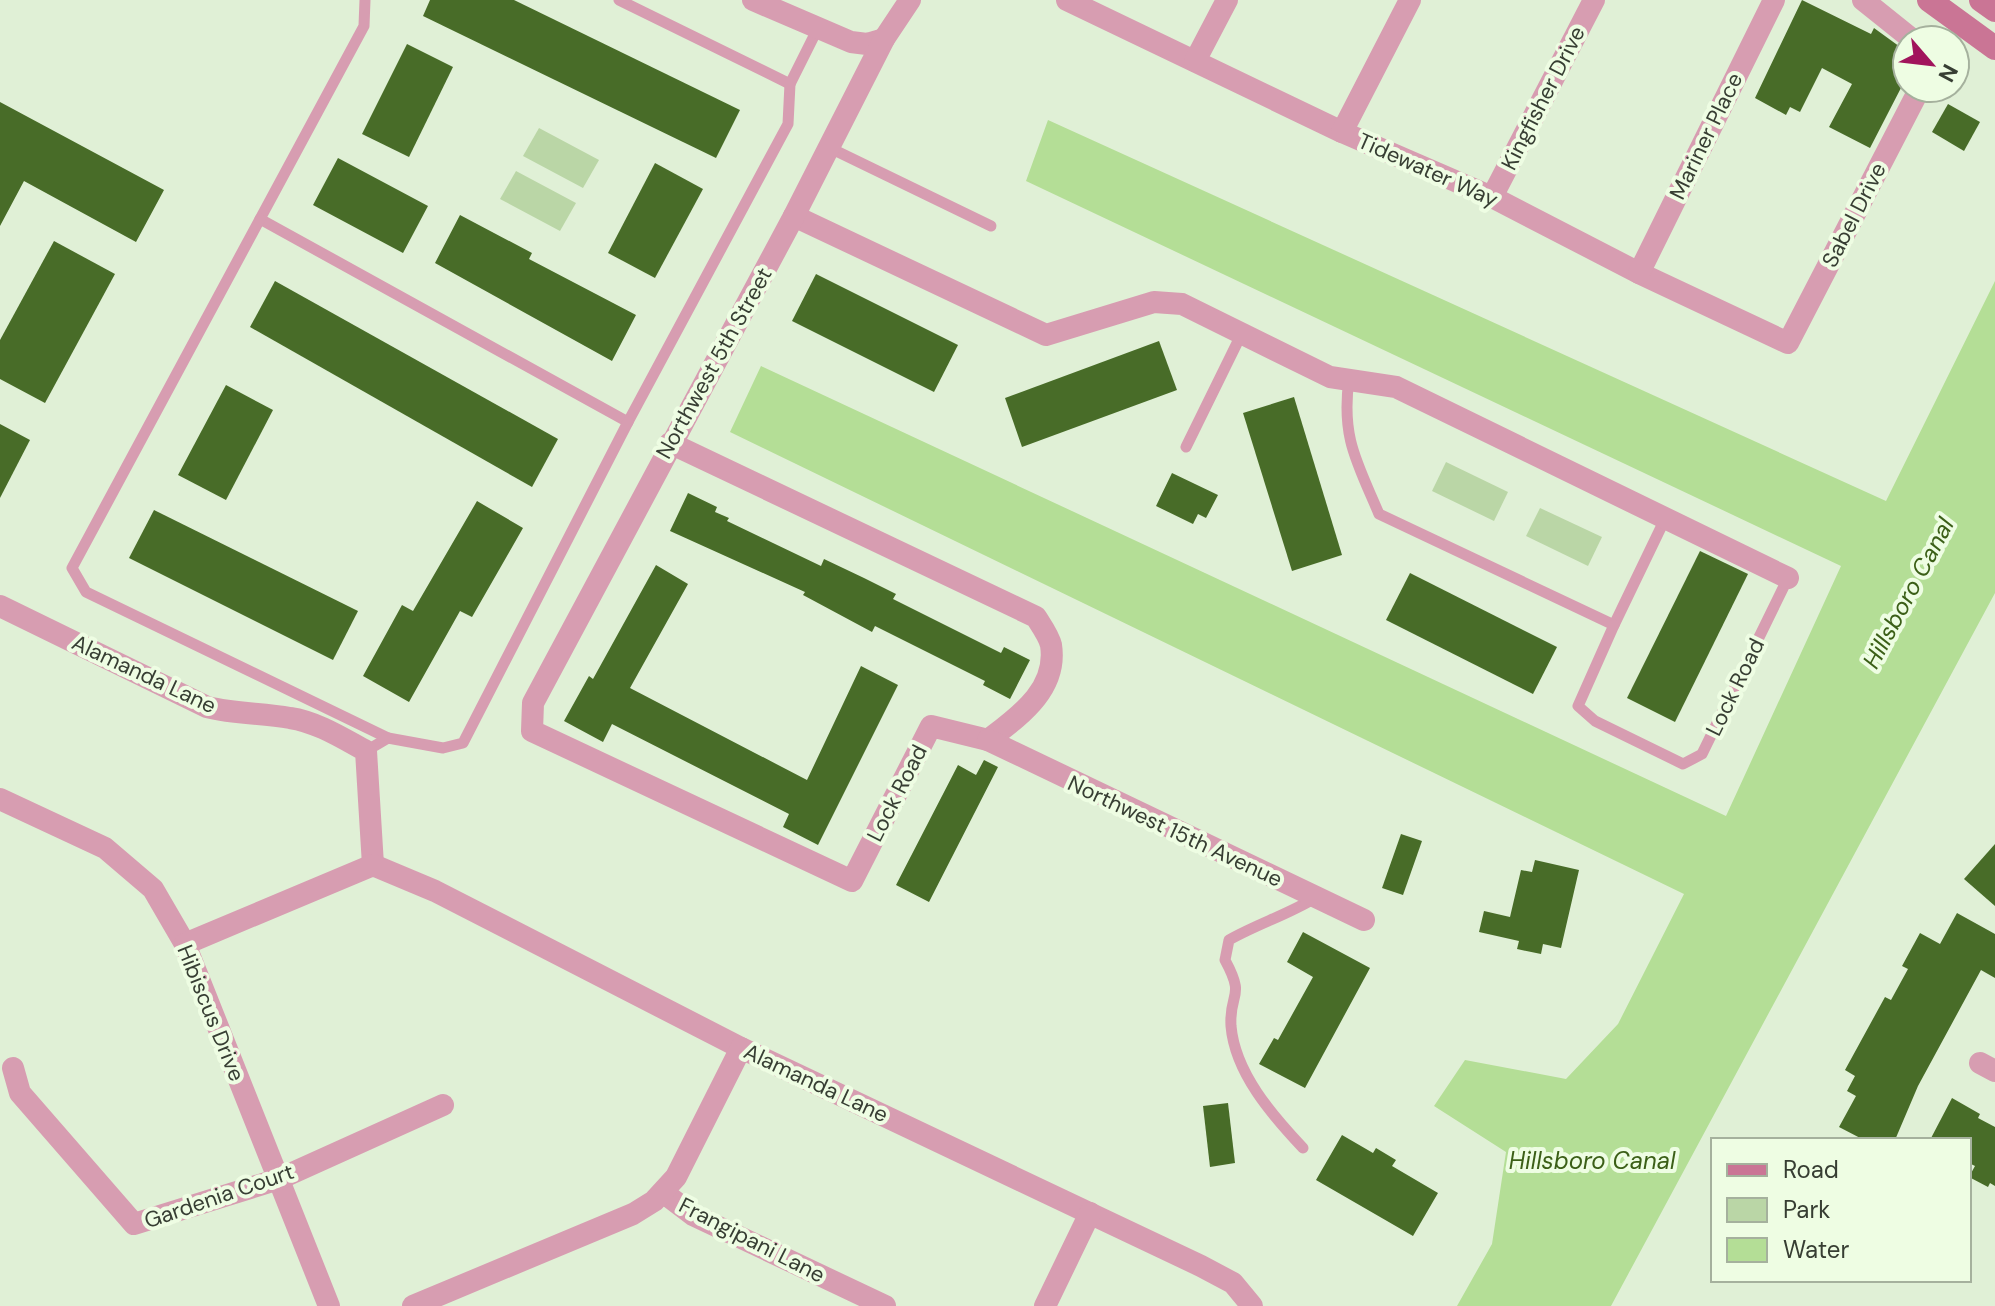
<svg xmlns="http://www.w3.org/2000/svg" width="1995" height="1306" font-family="'DM Sans',sans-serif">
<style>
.green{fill:#bad6a6}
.water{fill:#b4de96}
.building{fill:#486c28}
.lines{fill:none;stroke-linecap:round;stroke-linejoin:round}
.lane{stroke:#d79db1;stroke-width:11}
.street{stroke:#d79db1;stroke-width:22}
.secondary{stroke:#ca7595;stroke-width:24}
.labels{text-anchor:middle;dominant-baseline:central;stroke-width:8;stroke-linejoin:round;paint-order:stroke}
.street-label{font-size:22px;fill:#373e33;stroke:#eefde3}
.water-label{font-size:24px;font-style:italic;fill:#3b5f17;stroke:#eefde3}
</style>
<rect width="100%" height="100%" fill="#e0f0d6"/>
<g class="green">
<path d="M 539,128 L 599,160 L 583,188 L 523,156 Z"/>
<path d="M 516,171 L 576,203 L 560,231 L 500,199 Z"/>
<path d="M 1446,462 L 1508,492 L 1494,521 L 1432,491 Z"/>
<path d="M 1540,508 L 1602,537 L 1588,566 L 1526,536 Z"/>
</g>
<path class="water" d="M 1048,120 L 1886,501 L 1995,281 L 1995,593 L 1611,1306 L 1457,1306 L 1492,1244 L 1506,1152 L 1434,1106 L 1465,1060 L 1566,1079 L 1618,1024 L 1684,894 L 730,432 L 761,366 L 1726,816 L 1841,566 L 1026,181 Z"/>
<g class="building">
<path d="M 430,0 L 514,0 L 740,110 L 716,158 L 423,16 Z"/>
<path d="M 1802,0 L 1871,34 L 1874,28 L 1907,52 L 1907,62 L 1897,81 L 1903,84 L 1870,148 L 1829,127 L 1852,84 L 1822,68 L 1800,112 L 1790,107 L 1786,115 L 1755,98 Z"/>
<path d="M 407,44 L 453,67 L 409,157 L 362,134 Z"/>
<path d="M 0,102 L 164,190 L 136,242 L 24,181 L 0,226 Z"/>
<path d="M 1948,104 L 1980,122 L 1964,151 L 1932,132 Z"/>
<path d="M 338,158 L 428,206 L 403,253 L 313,205 Z"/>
<path d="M 655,163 L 703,189 L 655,278 L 608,253 Z"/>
<path d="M 460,215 L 532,253 L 529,259 L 636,315 L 612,361 L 435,263 Z"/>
<path d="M 54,241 L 115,274 L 45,403 L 0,379 L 0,340 Z"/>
<path d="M 816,274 L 958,345 L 934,392 L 792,321 Z"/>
<path d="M 275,281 L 558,439 L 532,487 L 250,327 Z"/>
<path d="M 1159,341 L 1177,390 L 1022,447 L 1005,398 Z"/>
<path d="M 226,385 L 273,410 L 226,500 L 178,475 Z"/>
<path d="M 1294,397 L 1342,555 L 1292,571 L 1243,413 Z"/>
<path d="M 0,424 L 30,440 L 0,498 Z"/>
<path d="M 1172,473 L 1218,495 L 1206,518 L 1198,514 L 1193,524 L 1156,506 Z"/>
<path d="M 688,493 L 717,507 L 715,512 L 729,518 L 727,521 L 821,566 L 824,559 L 864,578 L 896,594 L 893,599 L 1001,653 L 1004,647 L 1030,660 L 1010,699 L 983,685 L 985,681 L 875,626 L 872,632 L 803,595 L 805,592 L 670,531 Z"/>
<path d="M 477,501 L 523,528 L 472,617 L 460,611 L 409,702 L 363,676 L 402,605 L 413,611 Z"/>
<path d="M 154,510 L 358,611 L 333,660 L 129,558 Z"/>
<path d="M 1700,551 L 1748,574 L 1675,722 L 1627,698 Z"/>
<path d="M 656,565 L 688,584 L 630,688 L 807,780 L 861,666 L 898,685 L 818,845 L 783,827 L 789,814 L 612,724 L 603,742 L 564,721 L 589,676 L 593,679 Z"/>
<path d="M 1410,573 L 1557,647 L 1533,694 L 1386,620 Z"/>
<path d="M 984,760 L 998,767 L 929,902 L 896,885 L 958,765 L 976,775 Z"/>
<path d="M 1401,834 L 1422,841 L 1403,895 L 1382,888 Z"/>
<path d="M 1995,844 L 1995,906 L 1964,879 Z"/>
<path d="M 1535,860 L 1579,870 L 1561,948 L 1543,944 L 1541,954 L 1517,949 L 1519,941 L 1479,932 L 1484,911 L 1510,917 L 1521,870 L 1532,872 Z"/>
<path d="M 1957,913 L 1995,934 L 1995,978 L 1981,970 L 1918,1086 L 1895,1140 L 1864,1140 L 1839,1127 L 1856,1096 L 1847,1091 L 1855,1076 L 1845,1070 L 1885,997 L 1891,1000 L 1908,969 L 1902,966 L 1920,933 L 1940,944 Z"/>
<path d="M 1303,932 L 1370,968 L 1305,1088 L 1259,1064 L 1274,1038 L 1278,1040 L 1313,977 L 1287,962 Z"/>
<path d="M 1952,1098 L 1980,1114 L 1978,1118 L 1995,1127 L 1995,1186 L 1990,1183 L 1988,1187 L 1969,1177 L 1975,1166 L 1969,1163 L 1969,1140 L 1930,1140 Z"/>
<path d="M 1228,1103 L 1235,1163 L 1210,1167 L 1203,1106 Z"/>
<path d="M 1342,1135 L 1373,1153 L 1376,1148 L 1396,1160 L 1392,1166 L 1438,1193 L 1413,1236 L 1316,1180 Z"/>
</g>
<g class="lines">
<g class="lane">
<path d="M 365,0 L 364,26 L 260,219 L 628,422 L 788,124 L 790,84"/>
<path d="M 619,0 L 790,84 L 818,28"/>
<path d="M 830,148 L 991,226"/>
<path d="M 260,219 L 72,568 L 86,592 L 388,738"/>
<path d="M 1349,379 C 1341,438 1357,462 1379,514 L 1614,625 L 1665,519"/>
<path d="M 1186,447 L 1242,333"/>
<path d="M 1614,625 L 1578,706 L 1595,721 L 1683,764 L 1702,754 L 1788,578"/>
<path d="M 366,751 L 388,738 L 443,748 L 463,743 L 628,422"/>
<path d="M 1303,1148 C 1272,1115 1235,1073 1231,1026 C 1229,991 1246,999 1225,960 L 1229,940 C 1257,924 1287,915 1315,898"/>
</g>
<g class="street">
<path d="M 753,0 L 851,42 L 867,44 L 884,39"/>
<path d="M 1067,0 L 1342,132 L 1492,197 L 1639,273 L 1788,343 L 1920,88"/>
<path d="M 1863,0 L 1913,40"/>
<path d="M 1195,61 L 1227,0"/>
<path d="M 1342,132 L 1410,0"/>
<path d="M 1492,197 L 1594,0"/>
<path d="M 794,216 L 1046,335 L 1154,302 L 1182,304 L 1330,377 L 1396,387 L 1788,578"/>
<path d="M 1639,273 L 1774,0"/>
<path d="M 670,443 L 1036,617 C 1041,625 1049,636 1051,645 C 1058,690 1018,717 988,740 L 931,726 L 852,881 L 532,731 L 533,703 L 794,216 L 884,39 L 910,0"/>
<path d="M 0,606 L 207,707 C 235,714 262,713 290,718 C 317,722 342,738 366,751 L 373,865"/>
<path d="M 988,740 L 1364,920"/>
<path d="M 0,799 L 105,848 L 153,889 L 185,944 L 329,1306"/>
<path d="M 185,944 L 373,865 L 435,891 L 741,1048 L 1201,1266 L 1233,1283 L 1252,1306"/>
<path d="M 1980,1063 L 1995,1071"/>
<path d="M 13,1068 L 20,1093 L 134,1224 L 279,1179 L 443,1105"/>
<path d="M 664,1193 L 693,1215 L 885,1306"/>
<path d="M 413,1306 L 633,1214 L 654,1201 L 676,1177 L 741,1048"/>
<path d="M 1045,1306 L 1090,1213"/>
</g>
<g class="secondary">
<path d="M 1929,0 L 1995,48"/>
<path d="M 1981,0 L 1995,10"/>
</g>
</g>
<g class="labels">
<g class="street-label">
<text transform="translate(1543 98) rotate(-63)">Kingfisher Drive</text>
<text transform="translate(1706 136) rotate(-64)">Mariner Place</text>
<text transform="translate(1428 170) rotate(24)">Tidewater Way</text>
<text transform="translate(1854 215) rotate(-63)">Sabel Drive</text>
<text transform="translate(714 363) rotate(-61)">Northwest 5th Street</text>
<text transform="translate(144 674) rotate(25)">Alamanda Lane</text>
<text transform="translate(1735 687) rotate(-64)">Lock Road</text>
<text transform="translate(897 793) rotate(-63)">Lock Road</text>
<text transform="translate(1175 831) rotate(25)">Northwest 15th Avenue</text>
<text transform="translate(211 1013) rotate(68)">Hibiscus Drive</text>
<text transform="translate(816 1083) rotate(25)">Alamanda Lane</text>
<text transform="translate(219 1196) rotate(-19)">Gardenia Court</text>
<text transform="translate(752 1240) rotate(27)">Frangipani Lane</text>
</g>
<g class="water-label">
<text transform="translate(1908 593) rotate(-62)">Hillsboro Canal</text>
<text x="1592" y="1160">Hillsboro Canal</text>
</g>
</g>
<rect x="1711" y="1138" width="260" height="144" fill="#eefde3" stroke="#a5b19d" stroke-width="2"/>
<rect x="1727" y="1164" width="40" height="12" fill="#ca7595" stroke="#a5b19d" stroke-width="2"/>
<text x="1783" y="1178" font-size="24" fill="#373e33">Road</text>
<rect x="1727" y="1198" width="40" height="24" fill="#bad6a6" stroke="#a5b19d" stroke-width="2"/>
<text x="1783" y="1218" font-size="24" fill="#373e33">Park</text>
<rect x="1727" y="1238" width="40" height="24" fill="#b4de96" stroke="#a5b19d" stroke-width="2"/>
<text x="1783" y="1258" font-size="24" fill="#373e33">Water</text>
<g transform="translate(1931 64) rotate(118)"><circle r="38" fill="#eefde3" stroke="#a5b19d" stroke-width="2"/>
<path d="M0-6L14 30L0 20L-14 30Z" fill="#a1145c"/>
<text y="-12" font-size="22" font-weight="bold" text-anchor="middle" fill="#373e33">N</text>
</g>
</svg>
